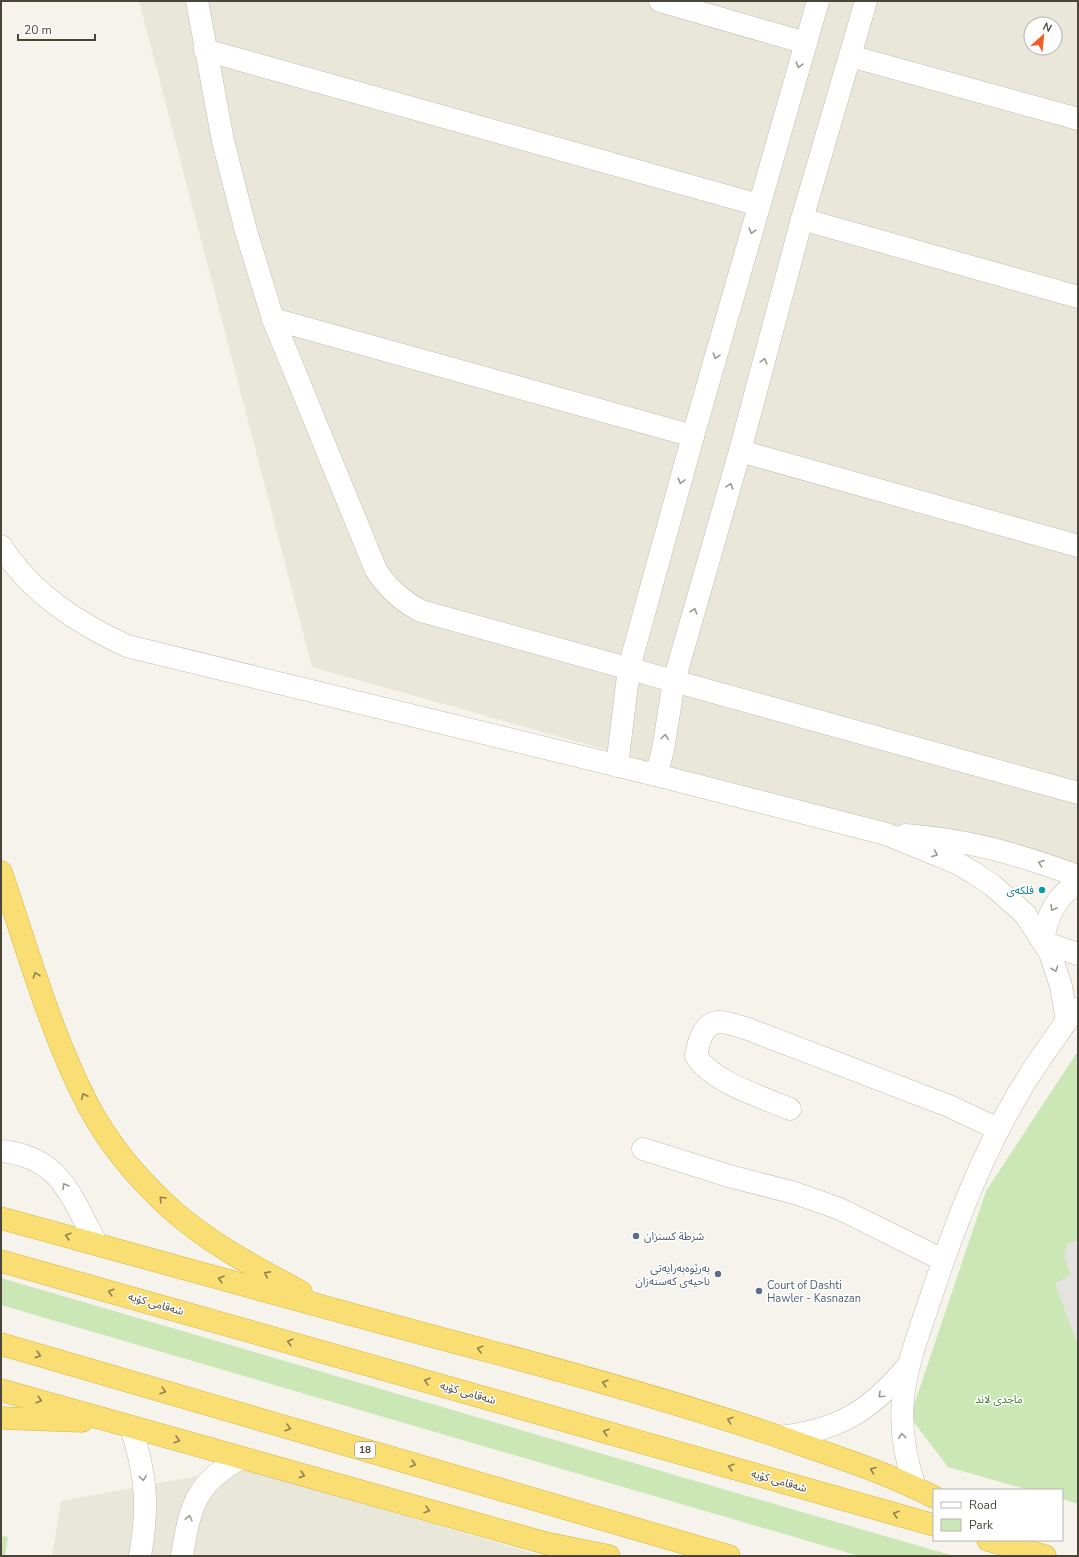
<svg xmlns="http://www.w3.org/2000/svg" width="1079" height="1557" font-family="'Nunito Sans','Noto Sans Arabic',sans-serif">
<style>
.residential{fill:#e9e6da;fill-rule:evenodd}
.green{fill:#cbe7b6}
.parking{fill:#e4e3df}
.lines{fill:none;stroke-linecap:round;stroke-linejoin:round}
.minor-casing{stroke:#c1bdae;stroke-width:23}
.highway-casing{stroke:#d9b542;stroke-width:23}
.minor{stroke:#fff;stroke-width:22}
.highway{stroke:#f9de73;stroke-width:22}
.oneway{stroke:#9b9992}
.oneway2{stroke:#8f8250}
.culture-dot{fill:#0f9aa8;stroke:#fff;stroke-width:1.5}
.service-dot{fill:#5c6f8a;stroke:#fff;stroke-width:1.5}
.labels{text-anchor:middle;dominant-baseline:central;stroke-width:3;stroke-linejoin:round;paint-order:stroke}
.shield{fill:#fff;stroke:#807d74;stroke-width:1}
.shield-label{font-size:10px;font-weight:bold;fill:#494539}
.culture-label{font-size:11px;fill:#0d838f;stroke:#fff;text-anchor:end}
.service-label{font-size:11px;fill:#4e5e75;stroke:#fff;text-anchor:start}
.street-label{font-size:11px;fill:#494539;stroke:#fff}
.park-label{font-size:11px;fill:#407a2d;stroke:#fff}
</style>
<rect width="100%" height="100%" fill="#f5f3eb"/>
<g class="residential">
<path d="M 139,1 L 1078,1 L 1078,870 L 1069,880 L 312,667 ZM 1031,24 L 1055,24 L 1055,48 L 1031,48 Z"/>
<path d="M 241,1468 L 542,1556 L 52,1556 L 61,1501 Z"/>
</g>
<g class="green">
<path d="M 1078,1051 L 1078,1504 L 1062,1499 L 1062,1490 L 1029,1490 L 948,1467 L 910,1417 L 986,1191 Z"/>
<path d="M 1,1278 L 819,1517 L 954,1556 L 859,1556 L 1,1305 Z"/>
<path d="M 1,1536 L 8,1537 L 5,1556 L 1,1556 Z"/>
</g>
<path class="parking" d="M 1078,1240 L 1078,1346 L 1055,1283 L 1071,1275 L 1064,1256 L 1067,1244 Z"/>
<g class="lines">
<defs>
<g id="minor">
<path d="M 197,1 L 223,141 L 246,231 L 273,319 L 376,570 C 388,589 402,601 421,611 L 1078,793"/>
<path d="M 660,1 L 806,43"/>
<path d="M 205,50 L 759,205"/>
<path d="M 850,56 L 1078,119"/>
<path d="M 802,219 L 1078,297"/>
<path d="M 273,319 L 693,436"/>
<path d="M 740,451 L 1078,546"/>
<path d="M 1,546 C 31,593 77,623 127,646 L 656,775 L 886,834 L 957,863 L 974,873 L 992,885 L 1025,914 L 1050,953 L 1061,986 L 1067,1021"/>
<path d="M 617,766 L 629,668 L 693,436 L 818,1"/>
<path d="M 656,775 L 663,750 L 674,681 L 740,451 L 802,219 L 866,1"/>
<path d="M 905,835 C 971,840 1017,854 1078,876"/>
<path d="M 1078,883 C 1056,896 1046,917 1043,942 L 1078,954"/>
<path d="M 790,1109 C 762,1097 712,1082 696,1056 C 698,1044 702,1024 718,1022 C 726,1021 740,1027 748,1029 L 949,1106 L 998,1129"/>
<path d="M 643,1149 L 729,1176 L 795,1193 L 840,1209 L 943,1260"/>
<path d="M 1,1151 C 62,1157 71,1198 97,1244"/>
<path d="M 131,1427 C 146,1474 149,1507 140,1556"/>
<path d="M 780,1437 C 838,1430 869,1412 906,1368"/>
<path d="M 915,1487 C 888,1408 908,1365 933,1291 C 956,1222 982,1155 1019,1092 C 1036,1063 1056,1037 1075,1009"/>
<path d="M 182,1556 C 190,1507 195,1483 241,1458"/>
</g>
<g id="highway">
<path d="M 1,872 C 27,948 51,1034 88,1105 C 108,1143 139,1180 171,1209 C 210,1244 255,1267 301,1292"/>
<path d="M 1,1218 C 165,1263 328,1309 492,1352 C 590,1378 688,1406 783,1438 C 834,1456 886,1472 934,1497"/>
<path d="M 1,1261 L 934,1525"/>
<path d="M 1,1344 L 729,1556"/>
<path d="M 1,1390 L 545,1543 L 609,1556"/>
<path d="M 1,1418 L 82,1421"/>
<path d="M 988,1540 L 1045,1556"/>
</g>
</defs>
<use href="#minor" class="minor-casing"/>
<use href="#highway" class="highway-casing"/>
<use href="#minor" class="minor"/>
<use href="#highway" class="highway"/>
</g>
<defs><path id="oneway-chevron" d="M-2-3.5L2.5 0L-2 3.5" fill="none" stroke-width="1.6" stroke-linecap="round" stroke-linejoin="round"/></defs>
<g class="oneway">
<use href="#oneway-chevron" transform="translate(799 65) rotate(106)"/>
<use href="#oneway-chevron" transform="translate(752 231) rotate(106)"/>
<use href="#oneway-chevron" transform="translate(716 356) rotate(106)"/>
<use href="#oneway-chevron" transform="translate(764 361) rotate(-75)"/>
<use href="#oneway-chevron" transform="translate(681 481) rotate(105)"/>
<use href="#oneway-chevron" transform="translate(730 486) rotate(-74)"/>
<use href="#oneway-chevron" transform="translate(694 611) rotate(-74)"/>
<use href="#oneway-chevron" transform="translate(665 737) rotate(-83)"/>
<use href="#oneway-chevron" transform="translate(935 854) rotate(22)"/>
<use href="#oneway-chevron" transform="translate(1041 863) rotate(-160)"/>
<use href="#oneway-chevron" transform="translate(1053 908) rotate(121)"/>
<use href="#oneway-chevron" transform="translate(1055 969) rotate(71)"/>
<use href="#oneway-chevron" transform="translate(65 1186) rotate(-121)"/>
<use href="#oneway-chevron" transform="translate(881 1395) rotate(137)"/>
<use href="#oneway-chevron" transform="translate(902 1436) rotate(-97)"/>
<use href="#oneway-chevron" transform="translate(143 1478) rotate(82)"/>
<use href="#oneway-chevron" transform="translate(189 1518) rotate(-76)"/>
</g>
<g class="oneway2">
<use href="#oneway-chevron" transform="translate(36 975) rotate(-109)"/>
<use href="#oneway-chevron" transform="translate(84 1096) rotate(-116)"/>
<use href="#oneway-chevron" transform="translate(162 1199) rotate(-135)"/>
<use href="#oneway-chevron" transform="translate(68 1236) rotate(-164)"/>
<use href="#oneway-chevron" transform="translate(267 1274) rotate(-152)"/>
<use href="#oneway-chevron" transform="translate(221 1279) rotate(-164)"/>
<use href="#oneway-chevron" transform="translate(111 1292) rotate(-164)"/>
<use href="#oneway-chevron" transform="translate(290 1342) rotate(-164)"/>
<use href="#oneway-chevron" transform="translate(480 1349) rotate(-165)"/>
<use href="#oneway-chevron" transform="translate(38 1355) rotate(16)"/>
<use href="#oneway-chevron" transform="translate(427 1381) rotate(-164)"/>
<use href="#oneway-chevron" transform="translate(605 1383) rotate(-163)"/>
<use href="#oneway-chevron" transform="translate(163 1391) rotate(16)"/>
<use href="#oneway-chevron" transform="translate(39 1400) rotate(16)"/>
<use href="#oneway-chevron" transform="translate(730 1420) rotate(-161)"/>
<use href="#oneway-chevron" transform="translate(288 1428) rotate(16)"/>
<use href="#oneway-chevron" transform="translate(606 1432) rotate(-164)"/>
<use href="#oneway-chevron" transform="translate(177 1440) rotate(16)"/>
<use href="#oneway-chevron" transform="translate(413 1464) rotate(16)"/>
<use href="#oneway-chevron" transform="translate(731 1467) rotate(-164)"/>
<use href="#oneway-chevron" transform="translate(873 1470) rotate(-159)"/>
<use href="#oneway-chevron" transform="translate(302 1475) rotate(16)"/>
<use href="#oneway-chevron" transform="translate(427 1510) rotate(16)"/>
<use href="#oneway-chevron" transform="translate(896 1514) rotate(-164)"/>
</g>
<circle class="culture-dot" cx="1042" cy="890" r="4"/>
<g class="service-dot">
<circle cx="636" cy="1236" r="4"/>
<circle cx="718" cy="1274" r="4"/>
<circle cx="759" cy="1291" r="4"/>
</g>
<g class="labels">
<rect class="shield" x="355" y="1442" width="20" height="16" rx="3"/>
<g class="shield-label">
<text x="365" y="1450">18</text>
</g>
<g class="culture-label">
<text x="1034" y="890">فلکەی</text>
</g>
<g class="service-label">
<text x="644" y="1236">شرطة كسنزان</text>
<text x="710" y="1268" text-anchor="end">بەرێوەبەرایەتی<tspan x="710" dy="13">ناحیەی کەسنەزان</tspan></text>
<text x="767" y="1285">Court of Dashti<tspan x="767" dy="13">Hawler - Kasnazan</tspan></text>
</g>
<g class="street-label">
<text transform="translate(156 1304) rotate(16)">شەقامی کۆیە</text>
<text transform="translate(468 1393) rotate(16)">شەقامی کۆیە</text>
<text transform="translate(779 1481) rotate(16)">شەقامی کۆیە</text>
</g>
<g class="park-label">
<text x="999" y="1399">ماجدی لاند</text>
</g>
</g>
<rect width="1079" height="1557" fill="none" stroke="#494539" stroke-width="4"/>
<rect x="933" y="1489" width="130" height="52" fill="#ffffff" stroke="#b6b5b0"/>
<rect x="941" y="1502" width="20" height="6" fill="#ffffff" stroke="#b6b5b0"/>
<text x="969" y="1509" font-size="12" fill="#494539">Road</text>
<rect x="941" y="1519" width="20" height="12" fill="#cbe7b6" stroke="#b6b5b0"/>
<text x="969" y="1529" font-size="12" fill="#494539">Park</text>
<g transform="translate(1043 36) rotate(27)"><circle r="19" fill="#ffffff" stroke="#b6b5b0"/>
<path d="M0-3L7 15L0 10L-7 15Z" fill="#f25f25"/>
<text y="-6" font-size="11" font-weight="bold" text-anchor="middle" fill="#494539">N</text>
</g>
<path d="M18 34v6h77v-6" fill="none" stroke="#494539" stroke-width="2"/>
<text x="24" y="34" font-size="12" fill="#494539" stroke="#ffffff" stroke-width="3" paint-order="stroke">20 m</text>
</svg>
